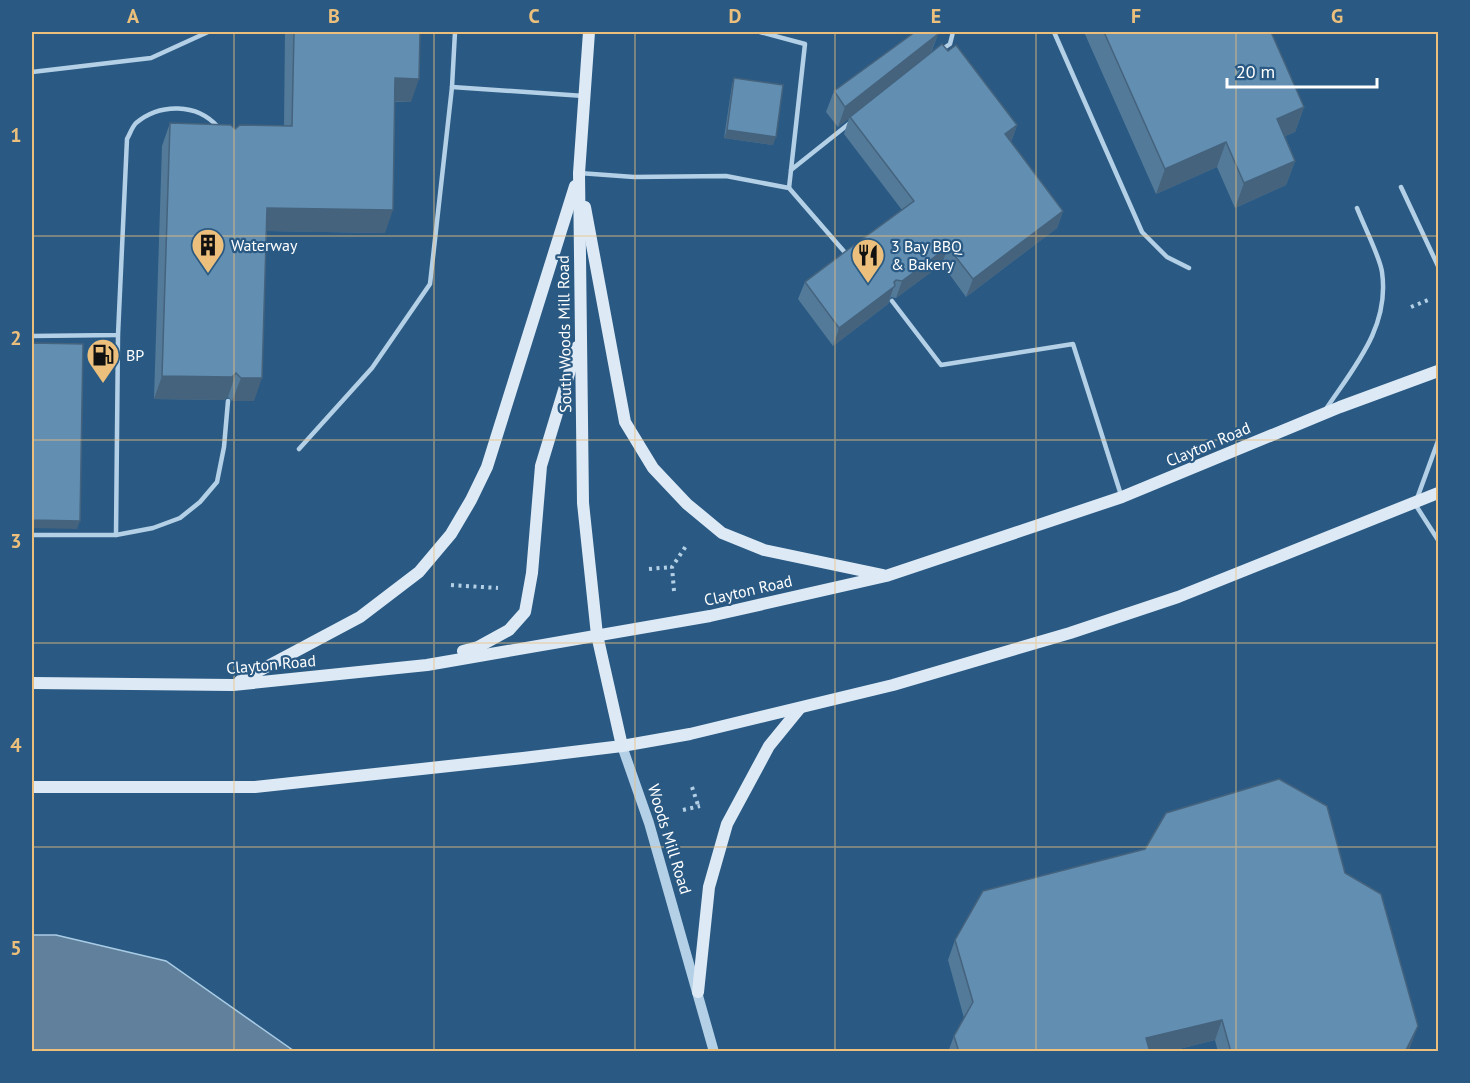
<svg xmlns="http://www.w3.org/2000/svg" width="1470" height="1083" font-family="'PT Sans',sans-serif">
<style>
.water{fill:#60809c;stroke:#a9cce6;stroke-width:1.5}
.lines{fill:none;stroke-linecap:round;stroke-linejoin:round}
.path{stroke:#b4d0e6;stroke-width:4;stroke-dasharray:3 4.5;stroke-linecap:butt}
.service{stroke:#b4d0e6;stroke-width:4.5}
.tertiary{stroke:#b4d0e6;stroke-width:10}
.secondary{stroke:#ddeaf6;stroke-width:12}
.wall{fill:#547a99}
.shaded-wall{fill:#45637d}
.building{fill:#628eb2;stroke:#45637d;stroke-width:1.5}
.grid{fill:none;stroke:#ecc07c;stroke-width:1.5;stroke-opacity:0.55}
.labels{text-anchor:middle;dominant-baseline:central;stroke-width:4.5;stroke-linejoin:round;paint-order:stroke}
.poi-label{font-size:16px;fill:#fff;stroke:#2a5a83;text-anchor:start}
.street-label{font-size:16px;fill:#fff;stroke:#2a5a83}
.neatline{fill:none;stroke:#ecc07c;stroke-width:2}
.grid-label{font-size:20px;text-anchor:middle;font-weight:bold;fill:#ecc07c}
</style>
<rect width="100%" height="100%" fill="#2a5a83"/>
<path class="water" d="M 32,935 L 56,935 L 166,961 L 294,1051 L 32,1051 Z"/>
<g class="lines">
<g class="path">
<path d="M 1411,307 L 1428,300"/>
<path d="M 649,569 L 672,567"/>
<path d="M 451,585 L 498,588"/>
<path d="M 674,591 L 672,567 L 686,546"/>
<path d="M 692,787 L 698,805"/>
<path d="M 683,810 L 700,806"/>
</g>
<g class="service">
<path d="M 760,32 L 805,44 L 789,188"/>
<path d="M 1054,32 L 1142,232 L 1167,257 L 1189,268"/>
<path d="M 941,50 L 950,44 L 953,32"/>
<path d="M 32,72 L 151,58 L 208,32"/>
<path d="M 452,87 L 584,96"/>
<path d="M 791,170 L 850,123"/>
<path d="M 579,173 L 634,177 L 726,176 L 789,188 L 848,256"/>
<path d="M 1401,187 L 1438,266"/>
<path d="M 892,301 L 941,365 L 1073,344 L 1121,495"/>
<path d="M 32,336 L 118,335 L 127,139 C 130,134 132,127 136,123 C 160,103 197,103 218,127"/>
<path d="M 1326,409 C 1354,367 1390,327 1382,272 C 1380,257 1363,224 1357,208"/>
<path d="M 1438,441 L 1415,504 L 1438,540"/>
<path d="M 299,449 L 372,368 L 430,284 L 452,87 L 455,32"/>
<path d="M 32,535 L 116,535 L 153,528 L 180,518 L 200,502 L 217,482 L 224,447 L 228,401"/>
<path d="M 116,535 L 118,335"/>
</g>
<path class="tertiary" d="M 622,746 L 649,823 L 714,1052"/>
<g class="secondary">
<path d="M 589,32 L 579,173 L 583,503 L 597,635 L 622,746"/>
<path d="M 585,207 L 625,422 L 653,468 L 687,504 L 722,533 L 764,550 L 883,575"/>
<path d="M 463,651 L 478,647 L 509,630 L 525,612 L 532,573 L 541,466 L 577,347"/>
<path d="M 240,681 L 360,617 L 419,572 L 451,534 L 471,500 L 487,467 L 575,186"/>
<path d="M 32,683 L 233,685 L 427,665 L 710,616 L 886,576 L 1122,497 L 1340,407 L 1438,371"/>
<path d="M 32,787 L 255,787 L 523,758 L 622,746 L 690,734 L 893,685 L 1070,633 L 1178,597 L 1438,493"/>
<path d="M 698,992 L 709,887 L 727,824 L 769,746 L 800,708"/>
</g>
</g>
<g class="wall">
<path d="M 285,32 L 420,32 L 411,102 L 395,102 L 385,233 L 267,231 L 254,401 L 232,401 L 228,397 L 224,400 L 154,399 L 162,146 L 170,123 L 235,129 L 284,126 Z"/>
<path d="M 1084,32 L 1271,32 L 1304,107 L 1295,132 L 1285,136 L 1295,161 L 1286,185 L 1235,208 L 1217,167 L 1156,194 Z"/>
<path d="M 938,34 L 931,53 L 948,51 L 1017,125 L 1011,142 L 1063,211 L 1057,228 L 966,297 L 942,264 L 896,298 L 891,297 L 888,304 L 833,346 L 798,299 L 805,282 L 859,246 L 861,240 L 902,210 L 844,134 L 849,118 L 838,127 L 826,112 L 834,91 Z"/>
<path d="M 734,78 L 773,145 L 724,138 L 732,85 Z"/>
<path d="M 1345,873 L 1418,1026 L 1408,1052 L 1218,1052 L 1215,1040 L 1167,1052 L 948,1052 L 954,1036 L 964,1018 L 948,960 L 955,940 Z"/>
</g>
<g class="shaded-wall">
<path d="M 938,34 L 930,54 L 838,127 L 845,107 Z"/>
<path d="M 395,78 L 419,79 L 411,102 L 387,101 Z"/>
<path d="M 1304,107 L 1295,132 L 1268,143 L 1277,119 Z"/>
<path d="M 1017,125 L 1011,142 L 1005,134 Z"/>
<path d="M 727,130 L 776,137 L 773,145 L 724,138 Z"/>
<path d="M 1226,142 L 1217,167 L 1156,194 L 1165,169 Z"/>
<path d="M 1295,161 L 1286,185 L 1235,208 L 1244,183 Z"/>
<path d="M 267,208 L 393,210 L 385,233 L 259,231 Z"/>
<path d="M 1063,211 L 1057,228 L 966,297 L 973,279 Z"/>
<path d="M 948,247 L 942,264 L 896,298 L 902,281 Z"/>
<path d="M 896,280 L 888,304 L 833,346 L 839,328 Z"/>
<path d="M 236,373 L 228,397 L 224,400 L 154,399 L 162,376 Z"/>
<path d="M 241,378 L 262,378 L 254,401 L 232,401 Z"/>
<path d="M 32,520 L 80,521 L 77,529 L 32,528 Z"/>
<path d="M 1222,1020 L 1215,1040 L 1167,1052 L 1141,1052 L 1146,1038 Z"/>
<path d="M 1418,1026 L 1408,1052 L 1405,1052 Z"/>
</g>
<g class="building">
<path d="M 294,32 L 420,32 L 419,79 L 395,78 L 393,210 L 267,208 L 262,378 L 241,378 L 236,373 L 232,377 L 162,376 L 170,123 L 231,125 L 235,129 L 240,125 L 292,126 Z"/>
<path d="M 915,32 L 936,32 L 938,34 L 845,107 L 834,91 Z"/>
<path d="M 1104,32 L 1271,32 L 1304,107 L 1277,119 L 1295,161 L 1244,183 L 1226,142 L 1165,169 Z"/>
<path d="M 942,44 L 948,51 L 956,45 L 1017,125 L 1005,134 L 1063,211 L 973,279 L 948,247 L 902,281 L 896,280 L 894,282 L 895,286 L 839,328 L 805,282 L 854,245 L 860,246 L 861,240 L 914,201 L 850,117 Z"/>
<path d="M 734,78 L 783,85 L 776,137 L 727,130 Z"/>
<path d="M 32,343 L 83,344 L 80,521 L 32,520 Z"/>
<path d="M 1279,779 L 1327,806 L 1345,873 L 1381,894 L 1418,1026 L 1405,1052 L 1231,1052 L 1222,1020 L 1146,1038 L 1150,1052 L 959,1052 L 954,1036 L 973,1002 L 955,940 L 983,891 L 1145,849 L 1166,813 Z"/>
</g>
<path class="grid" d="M 234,32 L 234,1052M 434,32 L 434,1052M 635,32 L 635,1052M 835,32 L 835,1052M 1036,32 L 1036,1052M 1236,32 L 1236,1052M 32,236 L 1438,236M 32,440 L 1438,440M 32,643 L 1438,643M 32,847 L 1438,847"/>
<defs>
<symbol id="building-pin" viewBox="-11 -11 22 30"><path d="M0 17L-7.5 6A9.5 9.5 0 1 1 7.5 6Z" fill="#ecc07c" stroke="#2a5a83"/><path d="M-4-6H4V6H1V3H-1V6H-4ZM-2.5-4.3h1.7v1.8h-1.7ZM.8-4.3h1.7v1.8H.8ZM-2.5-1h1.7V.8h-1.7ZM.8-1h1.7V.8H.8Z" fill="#111"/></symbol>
<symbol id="restaurant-pin" viewBox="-11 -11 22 30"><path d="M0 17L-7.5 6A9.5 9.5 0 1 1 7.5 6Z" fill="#ecc07c" stroke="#2a5a83"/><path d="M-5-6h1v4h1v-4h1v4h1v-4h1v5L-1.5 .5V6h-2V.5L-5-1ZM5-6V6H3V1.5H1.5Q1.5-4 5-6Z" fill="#111"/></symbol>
<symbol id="fuel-pin" viewBox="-11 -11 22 30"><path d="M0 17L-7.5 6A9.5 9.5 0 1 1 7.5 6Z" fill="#ecc07c" stroke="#2a5a83"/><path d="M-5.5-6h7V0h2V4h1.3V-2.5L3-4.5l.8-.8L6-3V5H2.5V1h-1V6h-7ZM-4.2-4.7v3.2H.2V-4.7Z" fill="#111"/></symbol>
</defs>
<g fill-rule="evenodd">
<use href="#building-pin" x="189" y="226" width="38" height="52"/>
<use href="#restaurant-pin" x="849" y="236" width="38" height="52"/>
<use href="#fuel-pin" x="84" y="336" width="38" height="52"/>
</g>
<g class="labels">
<g class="poi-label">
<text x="231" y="245">Waterway</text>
<text x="891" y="246">3 Bay BBQ<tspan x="891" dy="18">&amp; Bakery</tspan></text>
<text x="126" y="355">BP</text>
</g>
<g class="street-label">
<text transform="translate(564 334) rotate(-91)">South Woods Mill Road</text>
<text transform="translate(1208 444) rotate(-23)">Clayton Road</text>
<text transform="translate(748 590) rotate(-13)">Clayton Road</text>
<text transform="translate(271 664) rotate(-5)">Clayton Road</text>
<text transform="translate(670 839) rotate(73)">Woods Mill Road</text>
</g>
</g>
<rect width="1470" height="1083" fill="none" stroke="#2a5a83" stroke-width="66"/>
<path d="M1227 78v9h150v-9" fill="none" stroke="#ffffff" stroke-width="3"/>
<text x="1236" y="78" font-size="18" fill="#ffffff" stroke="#2a5a83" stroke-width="4.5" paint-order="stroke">20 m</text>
<rect x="33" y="33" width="1404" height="1017" class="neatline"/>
<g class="grid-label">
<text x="133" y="23">A</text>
<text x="334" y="23">B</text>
<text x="534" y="23">C</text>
<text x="735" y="23">D</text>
<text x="936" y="23">E</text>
<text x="1136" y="23">F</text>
<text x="1337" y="23">G</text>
<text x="16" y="142">1</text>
<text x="16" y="345">2</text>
<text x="16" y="548">3</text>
<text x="16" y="752">4</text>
<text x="16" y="955">5</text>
</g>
</svg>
